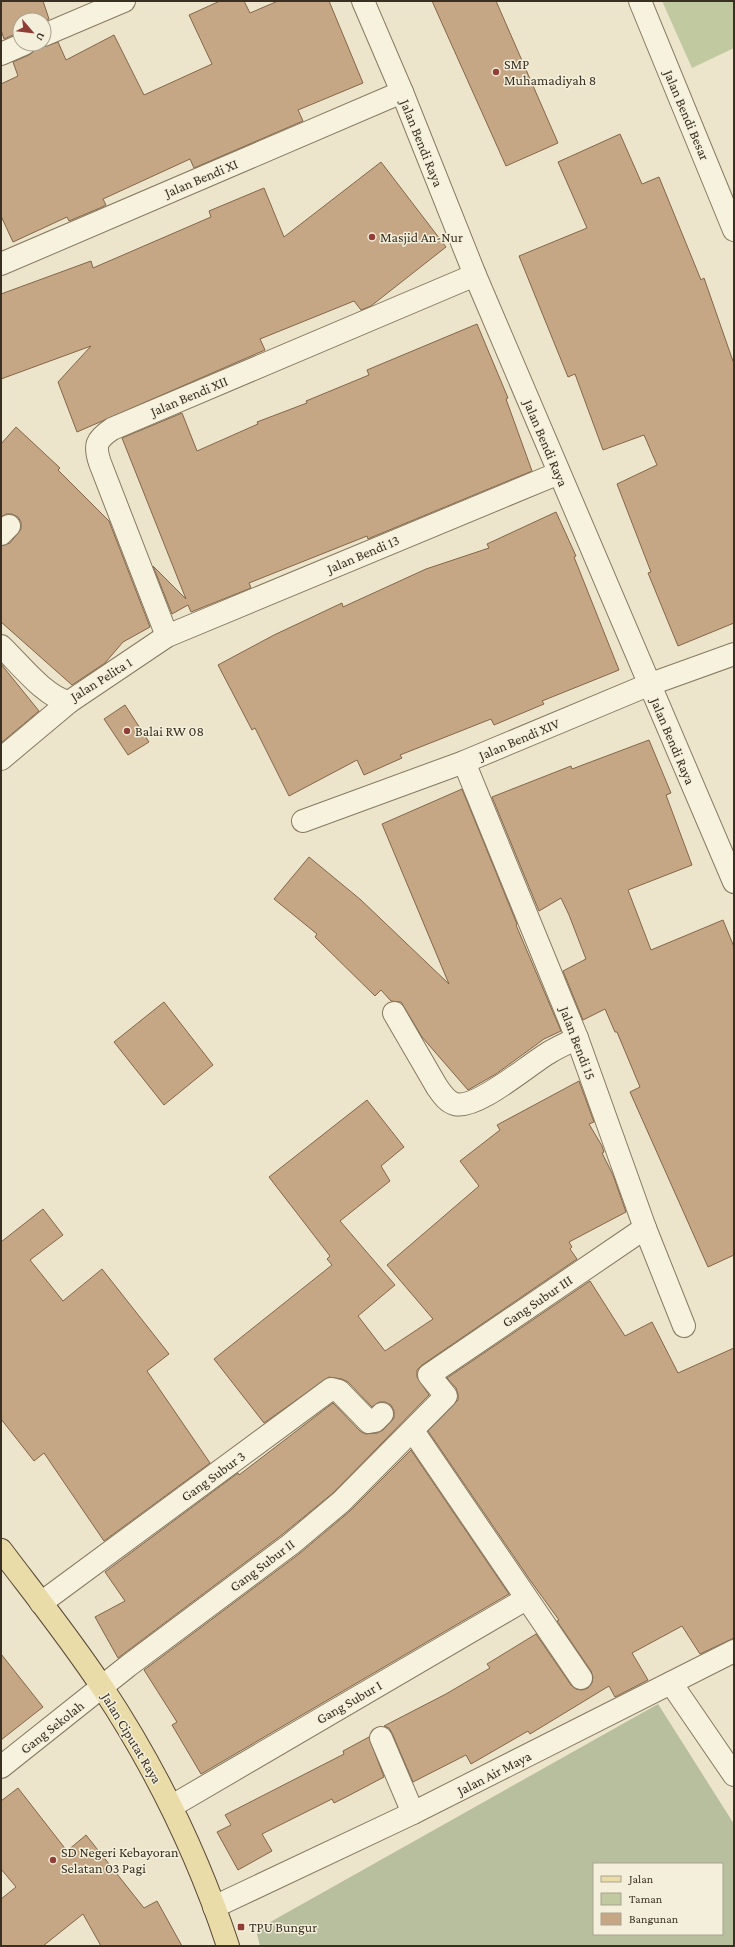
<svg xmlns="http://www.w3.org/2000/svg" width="735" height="1947" font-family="'Crimson Pro',serif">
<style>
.green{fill:#c0c9a0}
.cemetery{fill:#b8bf9e;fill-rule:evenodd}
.building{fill:#c6a785;stroke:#846648}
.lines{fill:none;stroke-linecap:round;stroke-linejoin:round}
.minor-casing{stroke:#877961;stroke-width:24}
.major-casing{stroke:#564734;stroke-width:24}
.minor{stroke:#f7f2de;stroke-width:22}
.major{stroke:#eadca8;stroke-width:22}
.poi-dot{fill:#913e36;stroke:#f4efda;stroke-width:1.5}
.labels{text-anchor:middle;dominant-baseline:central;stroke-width:3;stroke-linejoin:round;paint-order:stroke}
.poi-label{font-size:14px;fill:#393023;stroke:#f4efda;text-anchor:start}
.street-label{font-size:14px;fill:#393023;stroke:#f4efda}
</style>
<rect width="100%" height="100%" fill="#ece5cb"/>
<path class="green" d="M 662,1 L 734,1 L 734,48 L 692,68 Z"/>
<path class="cemetery" d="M 658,1704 L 734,1824 L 734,1946 L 260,1946 L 256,1930 ZM 594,1864 L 722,1864 L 722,1934 L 594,1934 Z"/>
<g class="building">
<path d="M 1,1 L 43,1 L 49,19 L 44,21 L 44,20 L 20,20 L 20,32 L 4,39 L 1,30 Z"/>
<path d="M 220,1 L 244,1 L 250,13 L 278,1 L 329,1 L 363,83 L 298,110 L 303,121 L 194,168 L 190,159 L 103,199 L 106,205 L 100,208 L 69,221 L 67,217 L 13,242 L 1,216 L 1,84 L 18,76 L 13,62 L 29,55 L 34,51 L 36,45 L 43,47 L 58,42 L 66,60 L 114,35 L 144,95 L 212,64 L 189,15 Z"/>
<path d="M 432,1 L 496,1 L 558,143 L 506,166 Z"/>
<path d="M 620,134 L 642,184 L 659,177 L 701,280 L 704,278 L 734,364 L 734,623 L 678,646 L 648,573 L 651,572 L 617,484 L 657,465 L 644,435 L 603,450 L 575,374 L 568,377 L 519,256 L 587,228 L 558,162 Z"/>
<path d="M 381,162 L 446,247 L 371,306 L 361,310 L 354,301 L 260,339 L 265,350 L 77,432 L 58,382 L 91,346 L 1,379 L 1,294 L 91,261 L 93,268 L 211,217 L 209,211 L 264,188 L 284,237 Z"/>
<path d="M 477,324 L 508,398 L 506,399 L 532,471 L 370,538 L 368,539 L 367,536 L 249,583 L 251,588 L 191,612 L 188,605 L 172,614 L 153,566 L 186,599 L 122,438 L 182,413 L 197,451 L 258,424 L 257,422 L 307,403 L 306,401 L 369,375 L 367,370 Z"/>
<path d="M 16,427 L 60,468 L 58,470 L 109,521 L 150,627 L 123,642 L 105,663 L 72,685 L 1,622 L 1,546 L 10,543 L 21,529 L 21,522 L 18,517 L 12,514 L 6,514 L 1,517 L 1,444 Z"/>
<path d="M 556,512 L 576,556 L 574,557 L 619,670 L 542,701 L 544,704 L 494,725 L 491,719 L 400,755 L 402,758 L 364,775 L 357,760 L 289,796 L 255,728 L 252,730 L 218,665 L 274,635 L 342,603 L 343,607 L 426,569 L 489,548 L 487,544 Z"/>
<path d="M 1,664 L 39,711 L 1,743 Z"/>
<path d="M 125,705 L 149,742 L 128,755 L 104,719 Z"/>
<path d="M 649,740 L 671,793 L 666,795 L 692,865 L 628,890 L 651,950 L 723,920 L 734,947 L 734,1255 L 708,1267 L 630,1092 L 640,1087 L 617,1032 L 615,1032 L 605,1009 L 583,1020 L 563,971 L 586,959 L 569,915 L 561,898 L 539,911 L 492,797 L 571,766 L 572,769 Z"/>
<path d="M 462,789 L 517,924 L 516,925 L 561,1031 L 544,1039 L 496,1074 L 468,1090 L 422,1037 L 401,1002 L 391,1001 L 381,990 L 375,996 L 315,937 L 317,934 L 274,899 L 309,857 L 361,900 L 449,984 L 382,824 Z"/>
<path d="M 164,1002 L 213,1065 L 164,1105 L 114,1042 Z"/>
<path d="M 579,1081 L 594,1122 L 589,1124 L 602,1146 L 604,1152 L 602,1153 L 613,1175 L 626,1212 L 569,1242 L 572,1247 L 570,1249 L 577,1259 L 422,1365 L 417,1370 L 417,1377 L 429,1395 L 333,1493 L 283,1534 L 118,1658 L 95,1617 L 125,1601 L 105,1572 L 238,1473 L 239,1475 L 333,1403 L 360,1431 L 365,1434 L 377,1433 L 383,1430 L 394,1418 L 394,1411 L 391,1405 L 385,1402 L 379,1402 L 372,1407 L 348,1382 L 342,1379 L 329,1377 L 264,1423 L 214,1359 L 332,1265 L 327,1259 L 330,1256 L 269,1177 L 367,1100 L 404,1147 L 381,1166 L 390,1181 L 340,1221 L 395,1285 L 358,1316 L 385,1351 L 433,1319 L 387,1265 L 479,1186 L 460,1161 L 500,1130 L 497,1125 Z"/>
<path d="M 43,1209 L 63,1235 L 30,1260 L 63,1301 L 102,1269 L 169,1354 L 147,1371 L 210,1463 L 104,1541 L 44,1453 L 34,1461 L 1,1419 L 1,1242 Z"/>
<path d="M 590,1281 L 625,1336 L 652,1322 L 678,1373 L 734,1348 L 734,1638 L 700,1654 L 682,1626 L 632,1653 L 648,1680 L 615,1697 L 609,1686 L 530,1734 L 528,1731 L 471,1764 L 466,1755 L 413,1782 L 392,1733 L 389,1728 L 384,1726 L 446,1694 L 490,1668 L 487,1664 L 536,1634 L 571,1685 L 576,1689 L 582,1690 L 588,1688 L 592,1683 L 593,1677 L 591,1671 L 557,1621 L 559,1620 L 530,1580 L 428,1431 L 458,1400 L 458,1394 L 456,1388 L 447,1378 Z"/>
<path d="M 411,1450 L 509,1594 L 201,1774 L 172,1725 L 177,1722 L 144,1670 L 299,1554 L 350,1511 Z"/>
<path d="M 1,1654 L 43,1707 L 1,1740 Z"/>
<path d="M 369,1737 L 384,1777 L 348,1796 L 334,1803 L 332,1799 L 262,1834 L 272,1851 L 238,1870 L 217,1832 L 231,1825 L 225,1815 L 344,1754 L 343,1751 Z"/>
<path d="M 18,1788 L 67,1851 L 86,1835 L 144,1908 L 157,1901 L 182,1946 L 101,1946 L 83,1914 L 43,1946 L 1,1946 L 1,1899 L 16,1887 L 1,1869 L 1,1801 Z"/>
</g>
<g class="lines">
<defs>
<g id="minor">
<path d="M 363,1 L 402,92 L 475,275 L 734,882"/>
<path d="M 640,1 L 734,230"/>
<path d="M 44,35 L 124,1"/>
<path d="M 1,54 L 24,44"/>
<path d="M 1,264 L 402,92"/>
<path d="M 1,534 L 9,526"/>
<path d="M 167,636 L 100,463 C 94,445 96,440 112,429 L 475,275"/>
<path d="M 1,646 C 19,663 45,697 69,702 L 167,636 L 559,473"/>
<path d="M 1,759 L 69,702"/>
<path d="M 464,762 L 577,1038 L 645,1228 L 684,1326"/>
<path d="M 303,821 L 464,762 L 648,685 L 734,654"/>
<path d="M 394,1013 L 437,1087 C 442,1094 447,1102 455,1104 C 477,1110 529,1064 550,1052 C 558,1047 568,1043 577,1038"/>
<path d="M 413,1431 L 581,1678"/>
<path d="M 41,1603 L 331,1389 L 339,1391 L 369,1422 L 375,1421 L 382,1414"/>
<path d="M 671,1683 L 734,1775"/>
<path d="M 381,1738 L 413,1813"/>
<path d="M 1,1767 L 128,1666 L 291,1544 L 341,1502 L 446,1396 L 429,1375 L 645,1228"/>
<path d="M 172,1806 L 526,1599"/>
<path d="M 214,1907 L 413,1813 L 734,1651"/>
</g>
<path id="major" d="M 1,1550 C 35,1595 71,1640 102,1687 C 155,1767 198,1855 228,1946"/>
</defs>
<use href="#minor" class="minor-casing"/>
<use href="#major" class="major-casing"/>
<use href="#minor" class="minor"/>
<use href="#major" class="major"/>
</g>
<g class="poi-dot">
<circle cx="496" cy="72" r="4"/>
<circle cx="372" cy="237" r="4"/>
<circle cx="127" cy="731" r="4"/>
<circle cx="53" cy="1860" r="4"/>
<rect x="237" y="1923" width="8" height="8" rx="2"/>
</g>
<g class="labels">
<g class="poi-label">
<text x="504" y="64">SMP<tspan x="504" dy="16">Muhamadiyah 8</tspan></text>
<text x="380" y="237">Masjid An-Nur</text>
<text x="135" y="731">Balai RW 08</text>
<text x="61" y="1852">SD Negeri Kebayoran<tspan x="61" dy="16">Selatan 03 Pagi</tspan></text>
<text x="249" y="1927">TPU Bungur</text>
</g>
<g class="street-label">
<text transform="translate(687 115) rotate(67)">Jalan Bendi Besar</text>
<text transform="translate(422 143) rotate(68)">Jalan Bendi Raya</text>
<text transform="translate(201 178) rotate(-23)">Jalan Bendi XI</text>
<text transform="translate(189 396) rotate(-23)">Jalan Bendi XII</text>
<text transform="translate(546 443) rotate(67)">Jalan Bendi Raya</text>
<text transform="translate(363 554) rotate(-23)">Jalan Bendi 13</text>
<text transform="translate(101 679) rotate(-32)">Jalan Pelita 1</text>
<text transform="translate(519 739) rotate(-23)">Jalan Bendi XIV</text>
<text transform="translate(673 741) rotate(67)">Jalan Bendi Raya</text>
<text transform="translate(578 1043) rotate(69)">Jalan Bendi 15</text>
<text transform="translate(537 1301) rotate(-34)">Gang Subur III</text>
<text transform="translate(213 1476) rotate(-36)">Gang Subur 3</text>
<text transform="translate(262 1565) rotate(-37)">Gang Subur II</text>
<text transform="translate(349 1702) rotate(-30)">Gang Subur I</text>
<text transform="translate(52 1727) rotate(-38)">Gang Sekolah</text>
<text transform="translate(132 1738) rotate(59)">Jalan Ciputat Raya</text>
<text transform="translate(494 1773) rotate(-27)">Jalan Air Maya</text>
</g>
</g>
<rect width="735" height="1947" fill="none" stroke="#393023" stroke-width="4"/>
<rect x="593" y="1863" width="130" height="72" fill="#f4efda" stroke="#a9a391"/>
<rect x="601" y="1876" width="20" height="6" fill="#eadca8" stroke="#a9a391"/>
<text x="629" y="1883" font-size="12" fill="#393023">Jalan</text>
<rect x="601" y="1893" width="20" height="12" fill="#c0c9a0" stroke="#a9a391"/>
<text x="629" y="1903" font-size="12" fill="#393023">Taman</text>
<rect x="601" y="1913" width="20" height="12" fill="#c6a785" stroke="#a9a391"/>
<text x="629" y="1923" font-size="12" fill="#393023">Bangunan</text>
<g transform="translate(32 32) rotate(118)"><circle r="19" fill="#f4efda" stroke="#a9a391"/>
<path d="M0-3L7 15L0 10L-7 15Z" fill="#913e36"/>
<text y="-6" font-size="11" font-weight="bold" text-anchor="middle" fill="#393023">U</text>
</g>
</svg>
